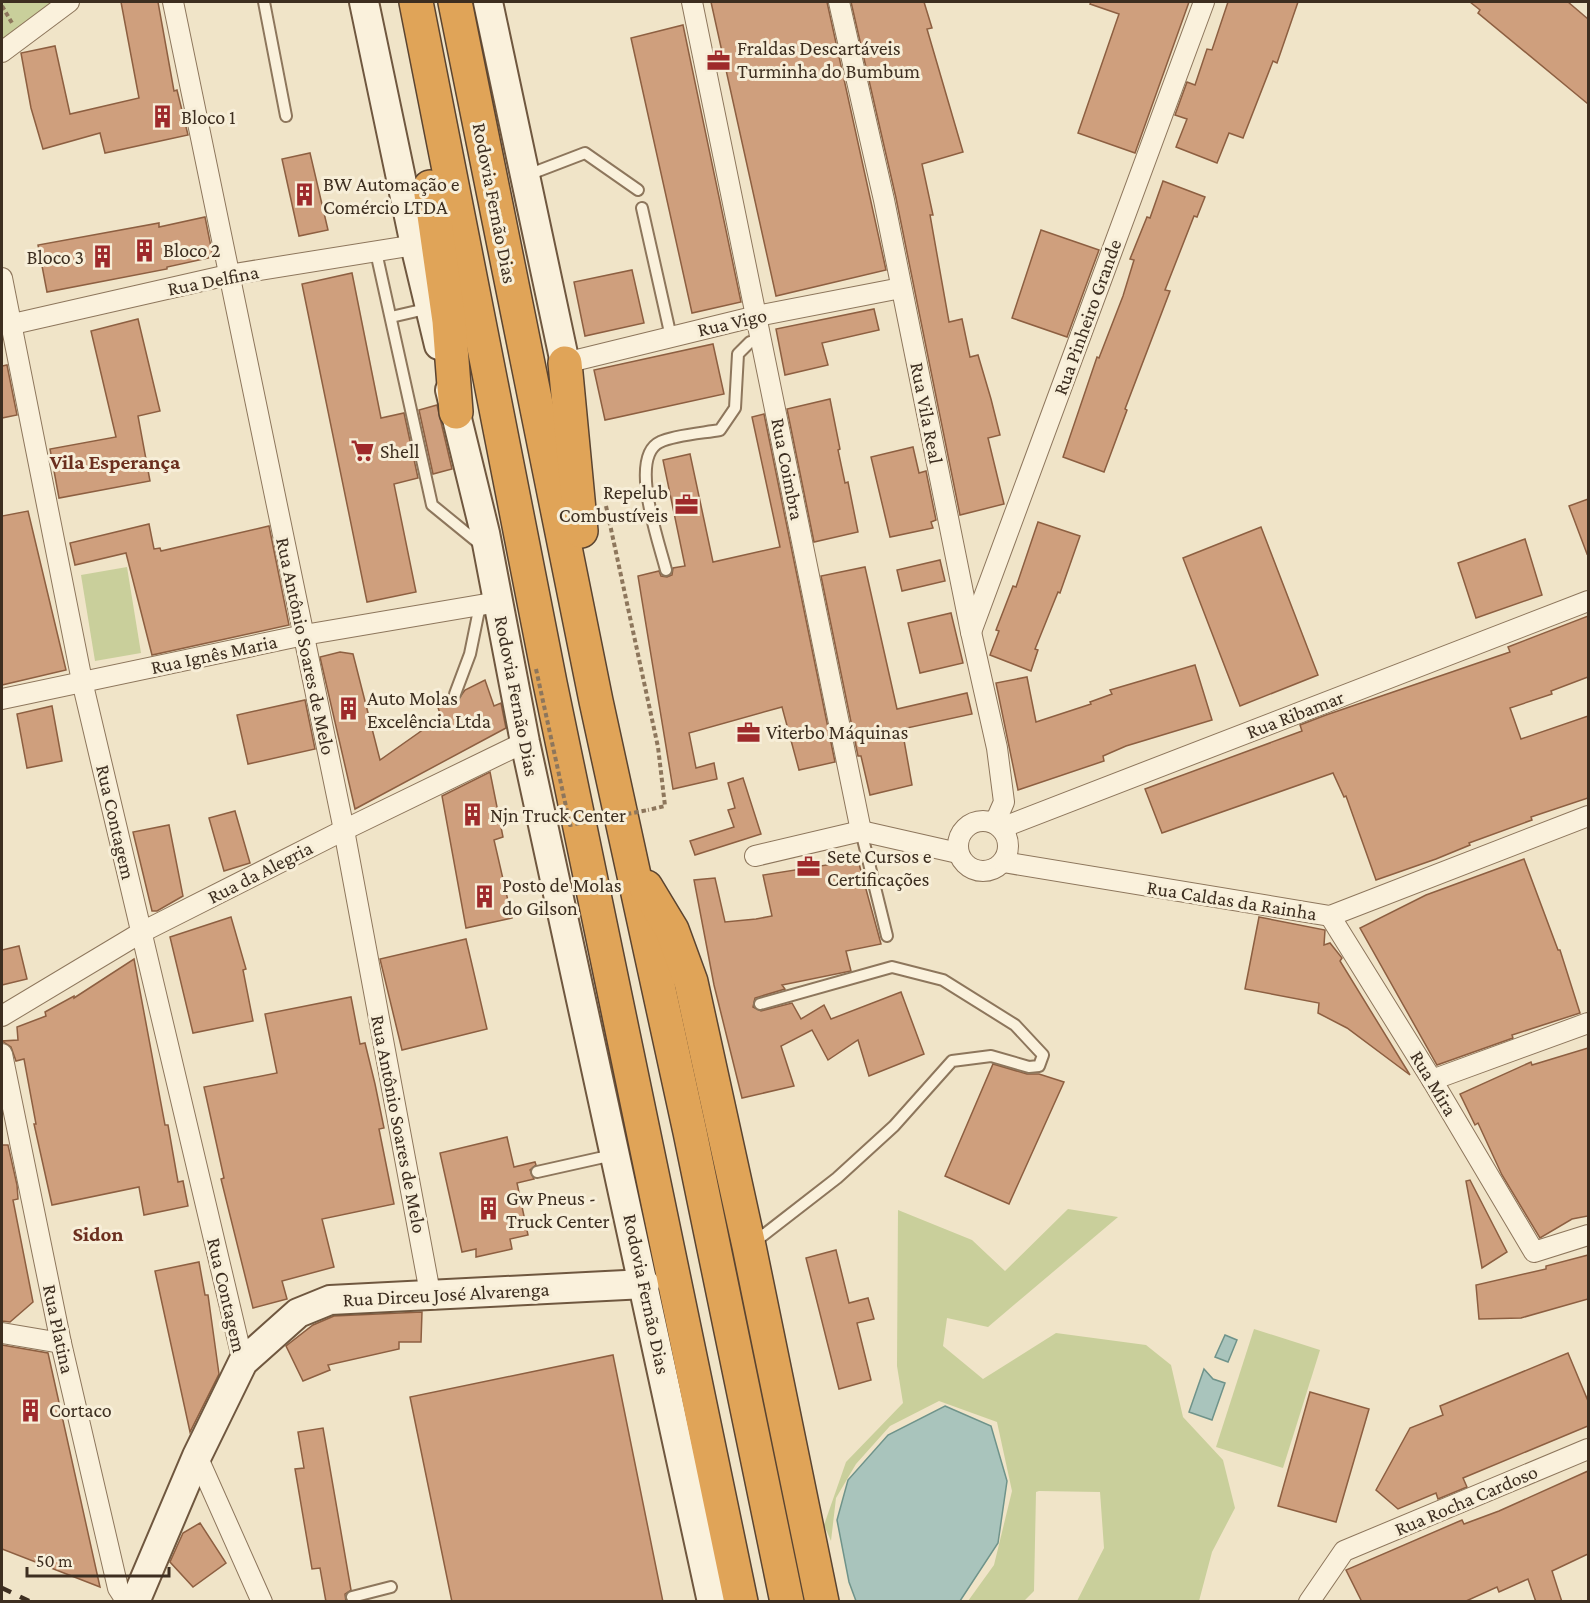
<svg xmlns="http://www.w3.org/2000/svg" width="1590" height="1603" font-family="'Crimson Pro',serif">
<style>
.green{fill:#c9cf9b}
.water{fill:#a9c4bc;stroke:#6f938a;stroke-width:1.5}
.building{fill:#cf9f7d;stroke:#8d5f41;stroke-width:1.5}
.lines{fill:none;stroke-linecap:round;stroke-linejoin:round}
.service-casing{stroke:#8d765c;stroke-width:14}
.minor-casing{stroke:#8d765c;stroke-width:22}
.secondary-casing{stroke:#6f573f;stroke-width:32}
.motorway-casing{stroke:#5b4430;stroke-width:36}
.path{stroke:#8d765c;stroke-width:4;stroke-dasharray:4.5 3;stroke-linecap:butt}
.service{stroke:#faf1dc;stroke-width:10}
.minor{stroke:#faf1dc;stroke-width:20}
.secondary{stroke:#faf1dc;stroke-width:28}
.motorway{stroke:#e0a458;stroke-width:33}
.rail{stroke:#3d2e20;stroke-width:4.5;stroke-dasharray:10 10;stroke-linecap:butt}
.path-bridge{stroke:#8d765c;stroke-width:4;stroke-dasharray:4.5 3;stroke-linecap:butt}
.labels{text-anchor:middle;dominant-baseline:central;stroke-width:6;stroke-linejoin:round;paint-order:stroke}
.poi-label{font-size:20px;fill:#3d2e20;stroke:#f7eed8;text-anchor:start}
.street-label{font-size:20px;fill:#3d2e20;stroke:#f7eed8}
.neighbourhood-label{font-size:21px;font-weight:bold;fill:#6b2e1e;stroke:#f7eed8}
</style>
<rect width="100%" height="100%" fill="#f0e4c8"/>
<g class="green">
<path d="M 2,2 L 59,2 L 2,44 Z"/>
<path d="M 127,567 L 141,653 L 95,661 L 81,575 Z"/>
<path d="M 1068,1209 L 1118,1217 L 988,1327 L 947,1318 L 943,1346 L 983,1379 L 1056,1333 L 1146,1345 L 1171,1365 L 1183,1417 L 1223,1460 L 1235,1508 L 1212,1552 L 1199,1601 L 1077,1601 L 1104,1548 L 1100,1492 L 1039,1491 L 1036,1492 L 1034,1591 L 1024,1601 L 968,1601 L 994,1565 L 1012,1491 L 997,1422 L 939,1401 L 890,1426 L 856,1464 L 836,1498 L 831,1541 L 824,1525 L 846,1462 L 903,1403 L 897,1366 L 898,1210 L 972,1240 L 1005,1271 Z"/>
<path d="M 1254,1329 L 1320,1350 L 1283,1468 L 1216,1447 Z"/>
</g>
<g class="water">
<path d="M 1225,1335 L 1237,1340 L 1228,1362 L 1215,1357 Z"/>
<path d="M 1204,1369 L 1213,1379 L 1225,1383 L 1212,1420 L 1189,1412 Z"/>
<path d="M 945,1406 L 991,1426 L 1007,1481 L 998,1543 L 960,1601 L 856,1601 L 849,1582 L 837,1520 L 848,1480 L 888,1435 Z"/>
</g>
<g class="building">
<path d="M 121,2 L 158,2 L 174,91 L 177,90 L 188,135 L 105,153 L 100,133 L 43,149 L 31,108 L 21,53 L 55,46 L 70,114 L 139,98 Z"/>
<path d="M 711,2 L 827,2 L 886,270 L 776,296 Z"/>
<path d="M 851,2 L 924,2 L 932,28 L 927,29 L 963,152 L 922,164 L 933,215 L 930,215 L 949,322 L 962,319 L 970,357 L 978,355 L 991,399 L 1000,435 L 988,438 L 1004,504 L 960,515 L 896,198 Z"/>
<path d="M 1091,2 L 1189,2 L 1135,153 L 1078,133 L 1119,14 L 1090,4 Z"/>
<path d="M 1228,2 L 1298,2 L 1277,63 L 1273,61 L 1243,138 L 1229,133 L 1217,163 L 1176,147 L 1187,119 L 1175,115 L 1187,82 L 1195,85 L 1207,49 L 1212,50 Z"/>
<path d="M 1470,2 L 1568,2 L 1588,19 L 1588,104 L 1478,13 L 1480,10 Z"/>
<path d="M 683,25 L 741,302 L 692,313 L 631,38 Z"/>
<path d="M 310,153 L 328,230 L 299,236 L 282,159 Z"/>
<path d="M 1163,181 L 1205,197 L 1197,217 L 1194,216 L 1165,290 L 1170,291 L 1125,409 L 1127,410 L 1104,472 L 1063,457 L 1097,357 L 1099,358 L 1123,296 L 1134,260 L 1130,259 L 1147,217 L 1150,218 Z"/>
<path d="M 205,217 L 213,257 L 167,267 L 167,269 L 47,292 L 38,245 L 159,223 L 159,227 Z"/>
<path d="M 1041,230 L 1099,250 L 1067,337 L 1012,318 Z"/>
<path d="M 632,270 L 644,323 L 585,336 L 574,282 Z"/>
<path d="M 352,273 L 381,418 L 404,413 L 418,478 L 394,484 L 416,592 L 367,602 L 302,284 Z"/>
<path d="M 874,309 L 879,330 L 822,343 L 828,365 L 785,375 L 776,329 Z"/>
<path d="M 138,319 L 160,411 L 138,416 L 150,481 L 59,498 L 50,449 L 116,437 L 91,331 Z"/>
<path d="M 713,344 L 724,394 L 605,420 L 594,370 Z"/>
<path d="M 7,365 L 17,415 L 2,418 L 2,366 Z"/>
<path d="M 830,399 L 840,449 L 838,450 L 845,483 L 848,482 L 858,532 L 814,542 L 787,409 Z"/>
<path d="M 437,405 L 452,469 L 433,474 L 419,410 Z"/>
<path d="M 764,414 L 835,762 L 799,770 L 782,707 L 689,733 L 696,768 L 714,763 L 717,779 L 673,789 L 638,576 L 659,571 L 661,576 L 667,577 L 672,575 L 673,568 L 685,566 L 663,460 L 690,454 L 713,562 L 780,547 L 752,417 Z"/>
<path d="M 913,447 L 919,473 L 926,471 L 936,520 L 931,522 L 933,528 L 890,537 L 871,457 Z"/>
<path d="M 1588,499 L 1588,553 L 1587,554 L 1569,506 Z"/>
<path d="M 28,511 L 66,670 L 2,685 L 2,516 Z"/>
<path d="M 1038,522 L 1080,536 L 1060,593 L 1058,592 L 1035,649 L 1038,650 L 1031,671 L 990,655 L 999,631 L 996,630 L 1013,586 L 1016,587 Z"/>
<path d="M 149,524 L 154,549 L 160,548 L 161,551 L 269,526 L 289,625 L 152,655 L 126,553 L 75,565 L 70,543 Z"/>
<path d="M 1261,527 L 1318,675 L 1240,706 L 1183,558 Z"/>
<path d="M 1525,539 L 1542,595 L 1476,618 L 1458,563 Z"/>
<path d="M 940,560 L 945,581 L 902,591 L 897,570 Z"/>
<path d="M 865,567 L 897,709 L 967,693 L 972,714 L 902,729 L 912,785 L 870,795 L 861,756 L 858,756 L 821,576 Z"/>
<path d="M 951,613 L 963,663 L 920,673 L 908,623 Z"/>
<path d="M 1588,616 L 1588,677 L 1551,691 L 1552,694 L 1510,708 L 1521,739 L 1588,716 L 1588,798 L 1531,817 L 1532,820 L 1469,843 L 1470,845 L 1436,859 L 1376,880 L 1346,796 L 1344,797 L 1333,773 L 1162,833 L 1145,789 L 1302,731 L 1300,725 L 1326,715 L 1510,652 L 1508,647 Z"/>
<path d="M 340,652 L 353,654 L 380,760 L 441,717 L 436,701 L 448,697 L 457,701 L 465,690 L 485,680 L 494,706 L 501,703 L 506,728 L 355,809 L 320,657 Z"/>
<path d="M 1195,665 L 1212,720 L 1126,746 L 1103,756 L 1104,761 L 1018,790 L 996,683 L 1027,677 L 1036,722 L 1091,704 L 1090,702 L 1112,694 L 1110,690 Z"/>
<path d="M 305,700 L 315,749 L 248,764 L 237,715 Z"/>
<path d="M 52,706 L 62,761 L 27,768 L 17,714 Z"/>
<path d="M 490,772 L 503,837 L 494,840 L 512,918 L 466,928 L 442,796 Z"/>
<path d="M 743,778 L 761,834 L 695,855 L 690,841 L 734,827 L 728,810 L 735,808 L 728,783 Z"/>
<path d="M 235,811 L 250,863 L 224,871 L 209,818 Z"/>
<path d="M 169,825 L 183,896 L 157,911 L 152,911 L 133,832 Z"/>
<path d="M 1524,859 L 1558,950 L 1560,950 L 1580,1013 L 1512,1035 L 1513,1038 L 1437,1065 L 1360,928 L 1426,895 Z"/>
<path d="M 858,860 L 881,944 L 846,951 L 851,971 L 782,985 L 785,989 L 755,998 L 753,1007 L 761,1011 L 792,1003 L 801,1019 L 824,1005 L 831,1019 L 901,992 L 924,1054 L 869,1076 L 858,1040 L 828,1060 L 812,1030 L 781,1046 L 794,1086 L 742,1098 L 714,985 L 694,880 L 715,878 L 725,922 L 756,919 L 772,916 L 763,875 Z"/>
<path d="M 231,917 L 246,969 L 243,970 L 253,1021 L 193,1033 L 170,937 Z"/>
<path d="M 1259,917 L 1325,930 L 1324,945 L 1330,943 L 1342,958 L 1340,961 L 1410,1075 L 1347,1028 L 1318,1013 L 1319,1003 L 1245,989 Z"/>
<path d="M 466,939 L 487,1029 L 402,1050 L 380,959 Z"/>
<path d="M 19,946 L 27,979 L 2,985 L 2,950 Z"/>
<path d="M 134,959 L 165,1125 L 168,1125 L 178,1182 L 183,1181 L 188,1206 L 144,1215 L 139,1187 L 52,1205 L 34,1124 L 36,1124 L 24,1059 L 16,1061 L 11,1047 L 2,1041 L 18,1040 L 17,1027 L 46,1016 L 45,1012 L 74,996 L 74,998 Z"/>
<path d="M 351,997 L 360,1044 L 365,1043 L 375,1084 L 384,1128 L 379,1129 L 394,1204 L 322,1219 L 334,1267 L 282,1281 L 287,1299 L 253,1308 L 221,1179 L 224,1178 L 204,1087 L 277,1073 L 265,1014 Z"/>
<path d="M 1588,1048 L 1588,1216 L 1572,1219 L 1540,1238 L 1502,1175 L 1478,1123 L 1475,1125 L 1460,1094 L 1531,1062 L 1532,1065 Z"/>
<path d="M 993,1064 L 1027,1074 L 1039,1074 L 1064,1082 L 1009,1204 L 945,1176 Z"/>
<path d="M 507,1137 L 514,1167 L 535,1162 L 536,1165 L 530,1170 L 534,1179 L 517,1183 L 528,1235 L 510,1239 L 512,1249 L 476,1257 L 476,1249 L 462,1252 L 440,1153 Z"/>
<path d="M 2,1145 L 8,1145 L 17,1185 L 18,1199 L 13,1200 L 33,1302 L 10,1322 L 2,1321 Z"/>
<path d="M 1470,1180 L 1507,1252 L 1482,1268 L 1466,1181 Z"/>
<path d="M 836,1250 L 849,1303 L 868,1298 L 874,1319 L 857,1323 L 871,1380 L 839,1389 L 806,1258 Z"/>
<path d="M 1588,1255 L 1588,1299 L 1521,1318 L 1479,1319 L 1476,1285 L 1546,1269 L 1546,1266 Z"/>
<path d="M 199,1262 L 205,1295 L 208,1295 L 219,1374 L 190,1432 L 155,1271 Z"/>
<path d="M 422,1312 L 421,1342 L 399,1342 L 399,1349 L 328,1365 L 330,1370 L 303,1381 L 286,1346 L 313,1325 L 334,1316 Z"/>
<path d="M 2,1345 L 48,1353 L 100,1587 L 2,1549 Z"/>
<path d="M 1568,1353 L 1588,1401 L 1588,1426 L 1463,1478 L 1467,1487 L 1438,1499 L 1436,1493 L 1398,1509 L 1376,1490 L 1410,1428 L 1443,1415 L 1440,1406 Z"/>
<path d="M 613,1355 L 663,1602 L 452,1602 L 410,1397 Z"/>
<path d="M 1310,1392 L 1369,1409 L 1336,1522 L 1278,1506 Z"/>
<path d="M 323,1428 L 351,1590 L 345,1594 L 346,1602 L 326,1602 L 320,1568 L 312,1569 L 295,1469 L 304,1468 L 298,1432 Z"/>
<path d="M 1588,1471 L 1588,1554 L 1552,1571 L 1562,1602 L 1536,1602 L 1528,1579 L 1499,1592 L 1497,1587 L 1464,1602 L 1362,1602 L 1346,1570 L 1462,1520 L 1464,1524 L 1499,1511 Z"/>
<path d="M 200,1523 L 226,1563 L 193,1587 L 170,1562 L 183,1533 Z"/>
</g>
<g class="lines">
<defs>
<g id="service">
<path d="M 264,2 L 286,116"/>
<path d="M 525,176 L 585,153 L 638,190"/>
<path d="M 642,208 L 671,337"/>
<path d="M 376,252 L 432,505 L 481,545"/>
<path d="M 391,317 L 430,308"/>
<path d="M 666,570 C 659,542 628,457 660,442 C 674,435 703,433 720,430 L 735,408 L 738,354 L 750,342 L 762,339"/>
<path d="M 455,694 L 470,654 L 480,605"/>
<path d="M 861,831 L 887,936"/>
<path d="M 537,1172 L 613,1155"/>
<path d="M 752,1244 L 837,1178 L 894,1126 L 952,1061 L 991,1056 L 1029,1067 L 1039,1066 L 1043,1055 L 1015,1025 L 943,980 L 892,967 L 760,1004"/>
<path d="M 352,1597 L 391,1587"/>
</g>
<g id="minor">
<path d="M 173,2 L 344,830 L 430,1293"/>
<path d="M 692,2 L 861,831"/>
<path d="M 839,2 L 884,200 L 971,632 L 997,748 L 1004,802 L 997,818 L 991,822"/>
<path d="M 2,52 L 69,2"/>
<path d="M 2,278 L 82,681 L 243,1362"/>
<path d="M 13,324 L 228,275 L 415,245"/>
<path d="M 565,363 L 757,316 L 901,288"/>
<path d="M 971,632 L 1204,2"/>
<path d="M 2,699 L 304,635 L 498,602"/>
<circle cx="983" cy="846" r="25"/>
<path d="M 1001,828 L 1588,601"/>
<path d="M 755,856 L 861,831 L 958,853"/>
<path d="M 1003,862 L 1330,916 L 1588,816"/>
<path d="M 1330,916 L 1432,1080 L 1534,1252 L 1588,1235"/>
<path d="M 2,1016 L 142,932 L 344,830 L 525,742"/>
<path d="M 2,1054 L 61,1343 L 118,1588 L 127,1602"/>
<path d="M 1432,1080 L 1588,1023"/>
<path d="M 2,1333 L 61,1343"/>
<path d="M 197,1456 L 262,1602"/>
<path d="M 1309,1602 L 1344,1551 L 1588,1449"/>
</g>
<g id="secondary">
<path d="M 364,2 L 415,245 L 439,345"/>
<path d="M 488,2 L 565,363"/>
<path d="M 450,390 L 485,533 L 525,742 L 712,1602"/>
<path d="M 135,1602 L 197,1456 L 243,1362 L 298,1313 L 330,1300 L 645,1284"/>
</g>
<g id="motorway">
<path d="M 416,2 L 550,683 L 741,1602"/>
<path d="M 455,2 L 596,701 L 690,1132 L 787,1602"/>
<path d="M 430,187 L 449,321 L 456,412"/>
<path d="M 565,363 L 581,531"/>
<path d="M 646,887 L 672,930 L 691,982 L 749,1246 L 822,1602"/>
</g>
</defs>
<use href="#service" class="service-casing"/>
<use href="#minor" class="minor-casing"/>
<use href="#secondary" class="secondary-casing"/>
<use href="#motorway" class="motorway-casing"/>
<g class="path">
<path d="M 2,6 L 12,23"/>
<path d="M 606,506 L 658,747 L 665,806 L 648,810"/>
</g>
<use href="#service" class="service"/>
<use href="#minor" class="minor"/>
<use href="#secondary" class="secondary"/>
<use href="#motorway" class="motorway"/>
<path class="rail" d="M 2,1588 L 31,1602"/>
<path class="path-bridge" d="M 536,669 L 570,825 L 648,810"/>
</g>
<defs>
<symbol id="office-bare" viewBox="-9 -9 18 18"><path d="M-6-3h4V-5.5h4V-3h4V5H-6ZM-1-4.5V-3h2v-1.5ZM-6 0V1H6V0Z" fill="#9e2a2b" stroke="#f7eed8" stroke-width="2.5" paint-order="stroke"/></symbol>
<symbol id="building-bare" viewBox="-9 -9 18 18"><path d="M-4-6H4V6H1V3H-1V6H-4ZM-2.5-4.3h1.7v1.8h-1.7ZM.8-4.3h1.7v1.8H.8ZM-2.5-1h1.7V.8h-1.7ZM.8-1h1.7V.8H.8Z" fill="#9e2a2b" stroke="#f7eed8" stroke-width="2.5" paint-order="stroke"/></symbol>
<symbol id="supermarket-bare" viewBox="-9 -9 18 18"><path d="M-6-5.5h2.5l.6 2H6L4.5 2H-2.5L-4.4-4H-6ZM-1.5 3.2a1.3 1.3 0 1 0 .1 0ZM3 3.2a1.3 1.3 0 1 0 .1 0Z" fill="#9e2a2b" stroke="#f7eed8" stroke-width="2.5" paint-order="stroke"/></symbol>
</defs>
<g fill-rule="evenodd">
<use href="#office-bare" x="702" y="44" width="33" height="33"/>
<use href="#building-bare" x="146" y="100" width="33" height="33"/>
<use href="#building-bare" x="288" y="178" width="33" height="33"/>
<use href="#building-bare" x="128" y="234" width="33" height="33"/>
<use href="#building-bare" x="86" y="240" width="33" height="33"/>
<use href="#supermarket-bare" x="346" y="434" width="33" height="33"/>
<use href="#office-bare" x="670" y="488" width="33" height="33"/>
<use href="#building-bare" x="332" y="692" width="33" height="33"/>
<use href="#office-bare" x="732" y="716" width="33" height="33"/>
<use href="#building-bare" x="456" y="798" width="33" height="33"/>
<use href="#office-bare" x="792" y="850" width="33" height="33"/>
<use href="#building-bare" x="468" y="880" width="33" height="33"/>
<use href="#building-bare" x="472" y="1192" width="33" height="33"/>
<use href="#building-bare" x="14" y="1394" width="33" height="33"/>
</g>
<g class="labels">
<g class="poi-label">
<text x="737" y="48">Fraldas Descartáveis<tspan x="737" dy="23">Turminha do Bumbum</tspan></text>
<text x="181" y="117">Bloco 1</text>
<text x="323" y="184">BW Automação e<tspan x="323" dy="23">Comércio LTDA</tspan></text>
<text x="163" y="250">Bloco 2</text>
<text x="84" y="257" text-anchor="end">Bloco 3</text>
<text x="380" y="451">Shell</text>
<text x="668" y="492" text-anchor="end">Repelub<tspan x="668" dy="23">Combustíveis</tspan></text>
<text x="367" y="698">Auto Molas<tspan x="367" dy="23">Excelência Ltda</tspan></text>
<text x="766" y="732">Viterbo Máquinas</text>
<text x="490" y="815">Njn Truck Center</text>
<text x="827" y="856">Sete Cursos e<tspan x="827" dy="23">Certificações</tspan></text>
<text x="502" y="885">Posto de Molas<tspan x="502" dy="23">do Gilson</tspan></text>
<text x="506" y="1198">Gw Pneus -<tspan x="506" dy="23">Truck Center</tspan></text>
<text x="49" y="1410">Cortaco</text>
</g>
<g class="street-label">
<text transform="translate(495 203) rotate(79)">Rodovia Fernão Dias</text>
<text transform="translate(213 280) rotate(-11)">Rua Delfina</text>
<text transform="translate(1087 317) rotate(-70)">Rua Pinheiro Grande</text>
<text transform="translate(732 322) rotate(-13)">Rua Vigo</text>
<text transform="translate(927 413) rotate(79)">Rua Vila Real</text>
<text transform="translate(788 469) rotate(79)">Rua Coimbra</text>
<text transform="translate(306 646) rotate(78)">Rua Antônio Soares de Melo</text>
<text transform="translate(214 654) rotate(-12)">Rua Ignês Maria</text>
<text transform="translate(517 696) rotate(79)">Rodovia Fernão Dias</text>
<text transform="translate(1295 714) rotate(-21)">Rua Ribamar</text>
<text transform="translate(116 822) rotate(77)">Rua Contagem</text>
<text transform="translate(260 872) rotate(-27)">Rua da Alegria</text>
<text transform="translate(1232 900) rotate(9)">Rua Caldas da Rainha</text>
<text transform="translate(1434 1083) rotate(59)">Rua Mira</text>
<text transform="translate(399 1124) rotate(79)">Rua Antônio Soares de Melo</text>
<text transform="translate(446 1294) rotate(-3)">Rua Dirceu José Alvarenga</text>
<text transform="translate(647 1294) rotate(78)">Rodovia Fernão Dias</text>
<text transform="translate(227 1295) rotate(77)">Rua Contagem</text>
<text transform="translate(59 1329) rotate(78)">Rua Platina</text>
<text transform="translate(1466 1500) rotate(-23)">Rua Rocha Cardoso</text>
</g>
<g class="neighbourhood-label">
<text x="115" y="462">Vila Esperança</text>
<text x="98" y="1234">Sidon</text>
</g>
</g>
<rect width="1590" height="1603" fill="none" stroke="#3d2e20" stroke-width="6"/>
<path d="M27 1567v9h142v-9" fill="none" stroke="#3d2e20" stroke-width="3"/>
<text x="36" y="1567" font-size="18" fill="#3d2e20" stroke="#f7eed8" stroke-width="4.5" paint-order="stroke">50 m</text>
</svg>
